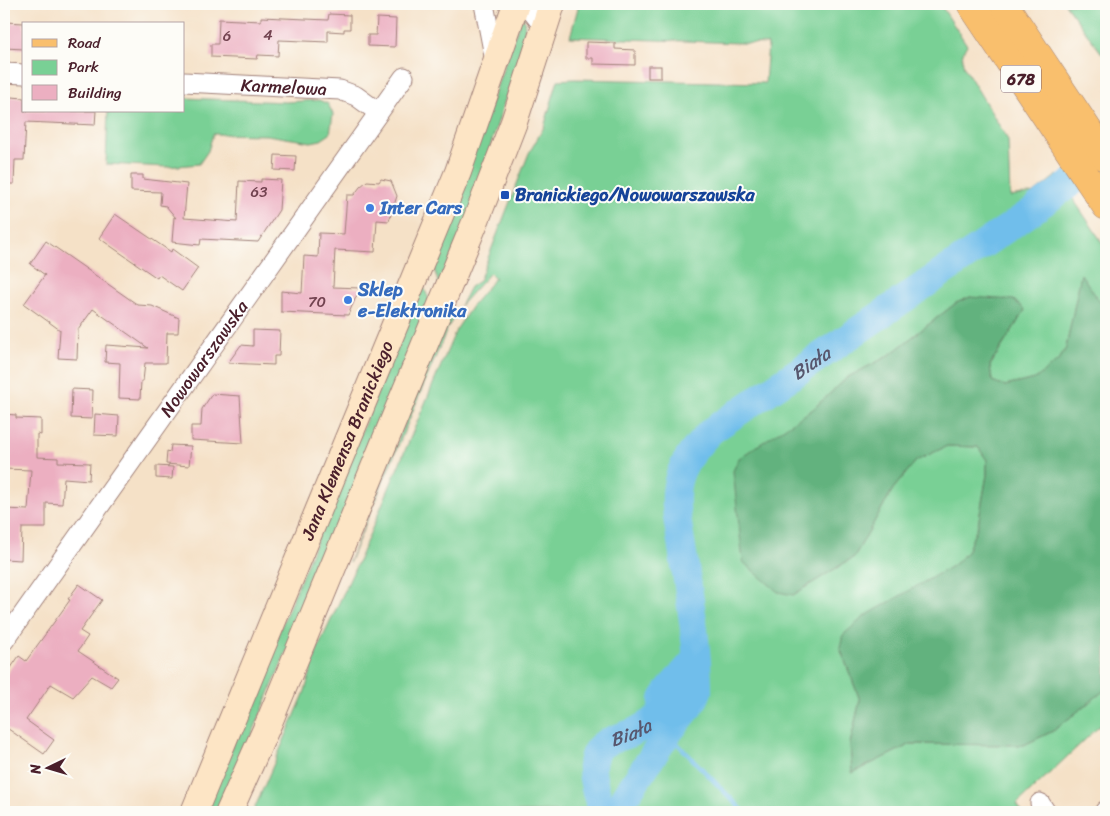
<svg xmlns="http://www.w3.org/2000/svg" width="1110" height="816" font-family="Sriracha,sans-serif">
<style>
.green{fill:#79d095;stroke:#627860}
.forest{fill:#62b27e;stroke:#566854}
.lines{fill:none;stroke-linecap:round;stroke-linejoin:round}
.stream{stroke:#70beeb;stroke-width:4.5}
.river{stroke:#70beeb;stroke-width:28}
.building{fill:#ecafc1}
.minor-casing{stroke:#a08079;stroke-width:21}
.secondary-casing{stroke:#a08079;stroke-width:28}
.primary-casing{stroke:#a08079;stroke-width:29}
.minor{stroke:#fff;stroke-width:19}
.secondary{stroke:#fde5c5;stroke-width:26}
.primary{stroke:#f9bf6d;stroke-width:28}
.transit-dot{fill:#1a4fb4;stroke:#fdfcf7;stroke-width:2}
.shop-dot{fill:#3f7fe0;stroke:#fdfcf7;stroke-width:2}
.labels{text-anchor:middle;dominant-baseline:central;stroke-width:4;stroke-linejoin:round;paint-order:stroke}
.number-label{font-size:15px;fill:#724350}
.shield{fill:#fdfcf7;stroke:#806168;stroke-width:1}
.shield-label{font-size:16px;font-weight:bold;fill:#4a1f2b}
.street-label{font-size:18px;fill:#4a1f2b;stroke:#fdfcf7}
.transit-label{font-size:18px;font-weight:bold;fill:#164399;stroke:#fdfcf7;text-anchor:start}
.shop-label{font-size:18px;font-weight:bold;fill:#366cbe;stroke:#fdfcf7;text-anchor:start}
.water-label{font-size:19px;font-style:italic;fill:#57576e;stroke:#fdfcf7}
</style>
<rect width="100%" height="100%" fill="#fdfcf7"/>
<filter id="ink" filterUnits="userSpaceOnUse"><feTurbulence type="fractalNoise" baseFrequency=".02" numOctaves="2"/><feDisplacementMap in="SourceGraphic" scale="10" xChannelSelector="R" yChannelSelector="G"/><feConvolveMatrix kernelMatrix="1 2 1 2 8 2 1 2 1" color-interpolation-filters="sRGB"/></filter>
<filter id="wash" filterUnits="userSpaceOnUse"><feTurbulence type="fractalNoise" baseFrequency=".0096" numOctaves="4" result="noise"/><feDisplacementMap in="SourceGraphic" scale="20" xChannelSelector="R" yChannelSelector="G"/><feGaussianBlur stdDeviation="1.12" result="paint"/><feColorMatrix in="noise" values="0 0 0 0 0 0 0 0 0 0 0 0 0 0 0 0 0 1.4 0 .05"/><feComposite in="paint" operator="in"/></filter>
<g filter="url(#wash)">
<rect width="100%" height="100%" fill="#f5e1c7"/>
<g class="green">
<path d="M 579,4 L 940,4 L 967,45 C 962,53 961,57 964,67 L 1008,140 L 1010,197 L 1034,193 L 1057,175 L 1106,248 L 1106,311 L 1081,275 L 1066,348 L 1059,360 L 1036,379 L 1005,386 L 992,381 L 990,366 L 1025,310 L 970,297 L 956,303 L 888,356 L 848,377 L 813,409 L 793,595 L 854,557 L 893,489 L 916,461 L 947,446 L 978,447 L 987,460 L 987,475 L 978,525 L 967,552 L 952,566 L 840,648 L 860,700 L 850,744 L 852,773 L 911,744 L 1024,745 L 1053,731 L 1106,689 L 1106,720 L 1017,804 L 1022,812 L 253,812 L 304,694 L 318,648 L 357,564 L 456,330 L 474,303 L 495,278 L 490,273 L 460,306 L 470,287 L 479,281 L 529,153 L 544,127 L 558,80 L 574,79 L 765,83 L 768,44 L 570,37 Z"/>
<path d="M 1065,4 L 1106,4 L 1106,59 Z"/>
<path d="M 523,13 L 525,28 L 522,46 L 467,220 L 439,285 L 433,265 Z"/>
<path d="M 184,98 L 286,102 L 319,100 L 328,104 L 333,114 L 330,134 L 321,140 L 311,142 L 267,135 L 213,134 L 208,151 L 199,164 L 167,167 L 106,164 L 108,111 L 184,111 Z"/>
<path d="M 422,284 L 431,303 L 220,812 L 205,812 Z"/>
<path d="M 450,309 L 455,311 L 456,314 L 448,327 L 349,563 Z"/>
</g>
<path class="forest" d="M 1081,274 L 1106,311 L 1106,689 L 1053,731 L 1024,745 L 911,744 L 852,773 L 850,744 L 860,700 L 840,648 L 843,635 L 865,616 L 952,566 L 967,552 L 978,525 L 987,475 L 987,460 L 978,447 L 947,446 L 916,461 L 893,489 L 854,557 L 793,595 L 778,592 L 743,562 L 733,471 L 739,458 L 813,409 L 848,377 L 888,356 L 956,303 L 970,297 L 1014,300 L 1025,310 L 990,365 L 992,381 L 1005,386 L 1035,379 L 1059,360 L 1066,348 Z"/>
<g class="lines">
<path class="stream" d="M 668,734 L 744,812"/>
<g class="river">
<path id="s1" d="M 601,812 C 599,798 591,781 592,766 C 594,740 615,740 634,732 C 644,727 652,722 661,715 L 663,699 L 670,688 L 696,659"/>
<path id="s2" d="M 615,812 C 633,785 651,758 669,732 C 679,719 693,706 698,691 C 698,646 690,599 683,554 C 680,532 673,507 677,485 C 681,463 696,447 711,431 L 1028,214 L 1103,160"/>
</g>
</g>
<g id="blocks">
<g class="building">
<path d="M 329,14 L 350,15 L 350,29 L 344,29 L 344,32 L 328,31 L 328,42 L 279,40 L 278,56 L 258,55 L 257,59 L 211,57 L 211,44 L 218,44 L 219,19 L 261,21 L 261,17 L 328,20 Z"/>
<path d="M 377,18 L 396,19 L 395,47 L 368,46 L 368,35 L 376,35 Z"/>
<path d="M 4,22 L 24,23 L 24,49 L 4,48 Z"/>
<path d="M 586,42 L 615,43 L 615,49 L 635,50 L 635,65 L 593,64 L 593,58 L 586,58 Z"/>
<rect x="648" y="66" width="13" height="12"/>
<path d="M 11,97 L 24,98 L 24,111 L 96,111 L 95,125 L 26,122 L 24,160 L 15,160 L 14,184 L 4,184 L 4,98 Z"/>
<path d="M 275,155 L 296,156 L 295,171 L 274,170 Z"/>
<path d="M 131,175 L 143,175 L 143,179 L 187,184 L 184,218 L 237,222 L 239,181 L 261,182 L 261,179 L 281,180 L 279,210 L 258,242 L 201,239 L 200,245 L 172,242 L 174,217 L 176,218 L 166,206 L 160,205 L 161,192 L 131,191 Z"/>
<path d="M 381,179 L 391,181 L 397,196 L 389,221 L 377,220 L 375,252 L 335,250 L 333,287 L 360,288 L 348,315 L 281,312 L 281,291 L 302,293 L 304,256 L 318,257 L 319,233 L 344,234 L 347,195 L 354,195 L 360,187 L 367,181 L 379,182 Z"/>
<path d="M 115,214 L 171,252 L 172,249 L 198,268 L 182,291 L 159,275 L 157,278 L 99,238 Z"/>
<path d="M 46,241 L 138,305 L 152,306 L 179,318 L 178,333 L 167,333 L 166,363 L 145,363 L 143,381 L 141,381 L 140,399 L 119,398 L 120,363 L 105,362 L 106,345 L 148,348 L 93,309 L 78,330 L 77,359 L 58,358 L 60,330 L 24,304 L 45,275 L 30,264 Z"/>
<path d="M 253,330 L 280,331 L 279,356 L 274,356 L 274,365 L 228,363 L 241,345 L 253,346 Z"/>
<path d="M 72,389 L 93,390 L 92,419 L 71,418 Z"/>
<path d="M 212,394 L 240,396 L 243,443 L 191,440 L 191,426 L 201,426 L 202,409 Z"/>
<path d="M 4,414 L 16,415 L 16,418 L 41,419 L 41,435 L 37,434 L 37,457 L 58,458 L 58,462 L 90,463 L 89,480 L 64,478 L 62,504 L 46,503 L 46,528 L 22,528 L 21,560 L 4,559 L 4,509 L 28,510 L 31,470 L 4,469 Z"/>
<path d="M 95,414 L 119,416 L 118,436 L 94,435 Z"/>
<path d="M 171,445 L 191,446 L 189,466 L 166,464 L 167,451 L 170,452 Z"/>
<path d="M 156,466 L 173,467 L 172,479 L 156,478 Z"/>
<path d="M 79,584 L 102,600 L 80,631 L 88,636 L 78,651 L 118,678 L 111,687 L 92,676 L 73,697 L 51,684 L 26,720 L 54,740 L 44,754 L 4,726 L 4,678 L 19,656 L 26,661 L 70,600 L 68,599 Z"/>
</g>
</g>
</g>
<g filter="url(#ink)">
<use href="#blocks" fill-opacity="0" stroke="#a08079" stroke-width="1"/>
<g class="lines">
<defs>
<g id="minor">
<path d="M 484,4 L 495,61"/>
<path d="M 526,4 L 544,27"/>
<path d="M 4,73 L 24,74"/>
<path id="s3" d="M 184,82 L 340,90 L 356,96 L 378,112"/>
<path id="s4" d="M 4,641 L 404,77"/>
<path d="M 1040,803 L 1046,812"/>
<path d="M 1104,812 L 1106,810"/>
</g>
<g id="secondary">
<path id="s5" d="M 194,812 L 458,172 L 516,4"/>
<path d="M 229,812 L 270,720 L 476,220 L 514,122 L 552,4"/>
</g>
<g id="primary">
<path d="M 971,4 L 1106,206"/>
<path d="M 1004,4 L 1106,157"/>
</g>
</defs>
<use href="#minor" class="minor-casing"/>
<use href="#secondary" class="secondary-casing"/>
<use href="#primary" class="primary-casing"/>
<use href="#minor" class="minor"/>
<use href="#secondary" class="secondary"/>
<use href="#primary" class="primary"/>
</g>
</g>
<rect class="transit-dot" x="500" y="190" width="10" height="10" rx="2.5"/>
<g class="shop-dot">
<circle cx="370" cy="208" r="5"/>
<circle cx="348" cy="300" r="5"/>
</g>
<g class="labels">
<g class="number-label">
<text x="268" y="35">4</text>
<text x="227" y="36">6</text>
<text x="259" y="192">63</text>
<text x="317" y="302">70</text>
</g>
<rect class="shield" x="1001" y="65.5" width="40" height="27" rx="4"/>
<g class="shield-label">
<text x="1021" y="79">678</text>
</g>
<g class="street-label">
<text stroke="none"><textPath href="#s3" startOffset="100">Karmelowa</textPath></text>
<text stroke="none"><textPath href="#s4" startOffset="346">Nowowarszawska</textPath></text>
<text stroke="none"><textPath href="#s5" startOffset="402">Jana Klemensa Branickiego</textPath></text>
</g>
<g class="transit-label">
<text x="515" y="195">Branickiego/Nowowarszawska</text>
</g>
<g class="shop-label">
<text x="380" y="208">Inter Cars</text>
<text x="358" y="290">Sklep<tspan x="358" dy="21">e-Elektronika</tspan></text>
</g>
<g class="water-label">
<text stroke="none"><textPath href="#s2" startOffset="540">Biała</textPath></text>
<text stroke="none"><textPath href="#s1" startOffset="102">Biała</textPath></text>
</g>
</g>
<rect width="1110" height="816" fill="none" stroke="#fdfcf7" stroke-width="20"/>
<rect x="22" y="22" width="162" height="90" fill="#fdfcf7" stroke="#b5a4a5"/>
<rect x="32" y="39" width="25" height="8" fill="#f9bf6d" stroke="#b5a4a5"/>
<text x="68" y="48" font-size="15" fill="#4a1f2b">Road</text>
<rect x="32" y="60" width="25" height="15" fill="#79d095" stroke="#b5a4a5"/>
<text x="68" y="72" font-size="15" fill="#4a1f2b">Park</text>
<rect x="32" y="85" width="25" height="15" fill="#ecafc1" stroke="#b5a4a5"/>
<text x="68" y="98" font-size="15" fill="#4a1f2b">Building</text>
<g transform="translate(48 768) rotate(265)" stroke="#fdfcf7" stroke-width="4" paint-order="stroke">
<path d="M0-4L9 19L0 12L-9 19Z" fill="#4a1f2b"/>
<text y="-8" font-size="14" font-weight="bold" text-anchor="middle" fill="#4a1f2b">N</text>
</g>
</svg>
